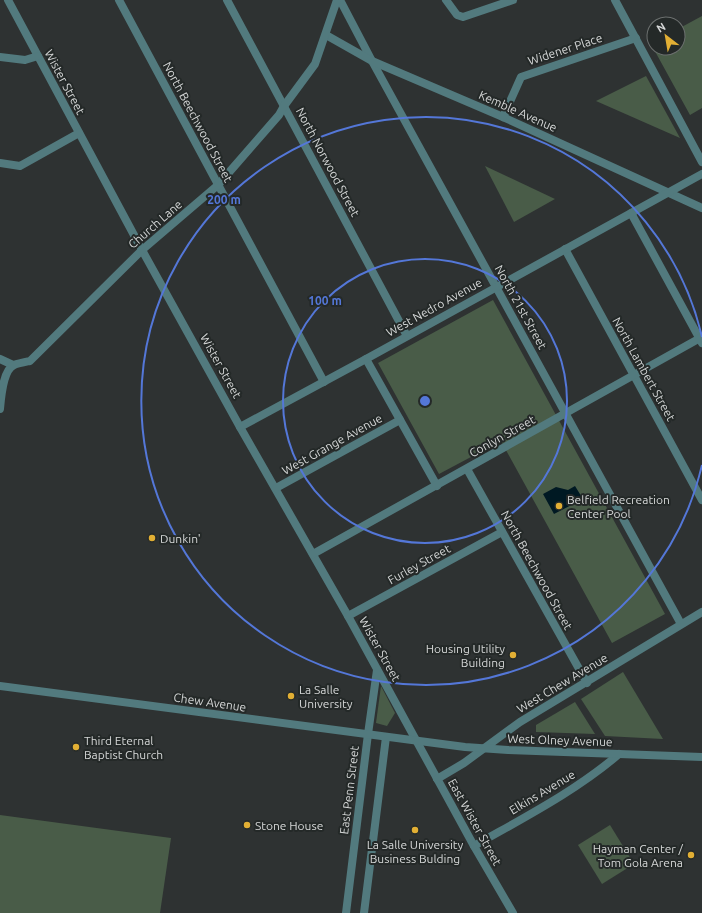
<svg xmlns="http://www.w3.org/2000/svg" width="702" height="913" font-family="Ubuntu,sans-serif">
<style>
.green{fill:#495c48}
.water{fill:#001923}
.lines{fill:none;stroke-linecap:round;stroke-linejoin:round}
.minor{stroke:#527a7e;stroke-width:8}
.tertiary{stroke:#527a7e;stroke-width:8}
.ring{fill:none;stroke:#5477d8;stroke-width:2}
.poi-dot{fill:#e2af34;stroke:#242928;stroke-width:1.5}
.labels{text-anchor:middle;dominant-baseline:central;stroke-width:4;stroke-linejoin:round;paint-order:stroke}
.street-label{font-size:12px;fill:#d5d7d7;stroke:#242928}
.poi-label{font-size:12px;fill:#d5d7d7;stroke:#242928;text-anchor:start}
.centre{fill:#5477d8;stroke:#242928;stroke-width:2}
.ring-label{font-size:12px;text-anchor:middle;font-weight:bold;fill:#5477d8;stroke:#242928;stroke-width:4;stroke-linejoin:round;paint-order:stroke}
</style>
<rect width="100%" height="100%" fill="#2e3232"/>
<g class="green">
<path d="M 702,16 L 702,108 L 690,115 L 651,44 L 654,42 L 654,48 L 678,48 L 678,29 Z"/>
<path d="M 646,76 L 680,138 L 596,101 Z"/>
<path d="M 485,166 L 555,199 L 514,222 Z"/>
<path d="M 493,300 L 665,614 L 612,643 L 501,441 L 439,474 L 378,363 Z"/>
<path d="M 623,672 L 663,739 L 605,736 L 581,699 Z"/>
<path d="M 381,686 L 395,713 L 387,726 L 376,723 Z"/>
<path d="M 575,702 L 595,734 L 536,732 L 536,725 Z"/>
<path d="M 0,815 L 171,838 L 160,913 L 0,913 Z"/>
<path d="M 610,825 L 634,864 L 602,884 L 578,845 Z"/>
</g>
<path class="water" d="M 575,486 L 583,499 L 554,514 L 543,494 L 556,487 L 568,490 Z"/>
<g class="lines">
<g class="minor">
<path d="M 8,0 L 142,250 L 240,427 L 348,616 L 474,846 L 513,913"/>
<path d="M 119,0 L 324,382"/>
<path d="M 227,0 L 407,336"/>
<path d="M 340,0 L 372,61 L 681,624"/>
<path d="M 446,0 L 457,15 L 463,17 L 513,0"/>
<path d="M 326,35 L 372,61 L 503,117 L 702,208"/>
<path d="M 0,57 L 25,60 L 38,56"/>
<path d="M 503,117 L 521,77 L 636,38"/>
<path d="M 0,163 L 20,166 L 79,133"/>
<path d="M 631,213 L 702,343"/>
<path d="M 565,249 L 702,500"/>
<path d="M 0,359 L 13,365"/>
<path d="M 366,359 L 437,486"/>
<path d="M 0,409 C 1,397 3,370 14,365 C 19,363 25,362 30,361 L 142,250 L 218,185 L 279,115 L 284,106 L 315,64 L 337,0"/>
<path d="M 240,427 L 366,359 L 702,174"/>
<path d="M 467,469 L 587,683"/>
<path d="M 276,488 L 400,420"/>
<path d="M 313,554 L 702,337"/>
<path d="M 348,616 L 502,532"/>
<path d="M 437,779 L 464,763 L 520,722 L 702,612"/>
<path d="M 474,846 C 523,818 576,791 619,754"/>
<path d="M 346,913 L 368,734 L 377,670"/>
<path d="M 364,913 L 386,737"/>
</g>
<g class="tertiary">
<path d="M 615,0 L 702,162"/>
<path d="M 0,686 L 465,747 L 508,750 L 702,757"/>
</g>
</g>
<g class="ring">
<circle cx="425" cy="401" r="142"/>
<path d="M702 465A284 284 0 1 1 702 337"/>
</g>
<g class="poi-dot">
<circle cx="559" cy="506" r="4"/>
<circle cx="152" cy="538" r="4"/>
<circle cx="513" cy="655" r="4"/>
<circle cx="291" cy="696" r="4"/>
<circle cx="76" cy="747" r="4"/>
<circle cx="247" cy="825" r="4"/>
<circle cx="415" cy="830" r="4"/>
<circle cx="691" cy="855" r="4"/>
</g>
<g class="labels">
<g class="street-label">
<text transform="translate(565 49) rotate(-18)">Widener Place</text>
<text transform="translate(65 82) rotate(62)">Wister Street</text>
<text transform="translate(518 111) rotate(24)">Kemble Avenue</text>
<text transform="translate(198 122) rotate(62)">North Beechwood Street</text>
<text transform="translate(328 162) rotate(62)">North Norwood Street</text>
<text transform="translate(155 224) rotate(-41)">Church Lane</text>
<text transform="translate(434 307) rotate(-29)">West Nedro Avenue</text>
<text transform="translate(521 307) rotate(61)">North 21st Street</text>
<text transform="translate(221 366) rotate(61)">Wister Street</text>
<text transform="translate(644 369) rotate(61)">North Lambert Street</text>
<text transform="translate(502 436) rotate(-29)">Conlyn Street</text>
<text transform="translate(332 444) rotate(-29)">West Grange Avenue</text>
<text transform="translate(419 564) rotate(-29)">Furley Street</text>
<text transform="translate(537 570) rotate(61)">North Beechwood Street</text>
<text transform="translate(380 649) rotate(61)">Wister Street</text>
<text transform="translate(562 683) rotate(-31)">West Chew Avenue</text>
<text transform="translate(210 702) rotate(8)">Chew Avenue</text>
<text transform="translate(560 740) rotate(2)">West Olney Avenue</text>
<text transform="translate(349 790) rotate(-83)">East Penn Street</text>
<text transform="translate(542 792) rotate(-31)">Elkins Avenue</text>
<text transform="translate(475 822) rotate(61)">East Wister Street</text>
</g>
<g class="poi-label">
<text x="567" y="499">Belfield Recreation<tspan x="567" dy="14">Center Pool</tspan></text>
<text x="160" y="538">Dunkin'</text>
<text x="505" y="648" text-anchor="end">Housing Utility<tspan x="505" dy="14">Building</tspan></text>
<text x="299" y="689">La Salle<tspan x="299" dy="14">University</tspan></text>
<text x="84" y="740">Third Eternal<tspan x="84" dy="14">Baptist Church</tspan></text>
<text x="255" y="825">Stone House</text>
<text x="415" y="844" text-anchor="middle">La Salle University<tspan x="415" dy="14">Business Bulding</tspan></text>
<text x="683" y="848" text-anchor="end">Hayman Center /<tspan x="683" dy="14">Tom Gola Arena</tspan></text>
</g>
</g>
<circle cx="425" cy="401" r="6" class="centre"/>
<g class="ring-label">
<text x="224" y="204">200 m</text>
<text x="325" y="305">100 m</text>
</g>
<g transform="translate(666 36) rotate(329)"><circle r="19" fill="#242928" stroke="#6b6f6e"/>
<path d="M0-3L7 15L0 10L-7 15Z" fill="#e2af34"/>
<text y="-6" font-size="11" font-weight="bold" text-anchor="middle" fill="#d5d7d7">N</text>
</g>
</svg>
